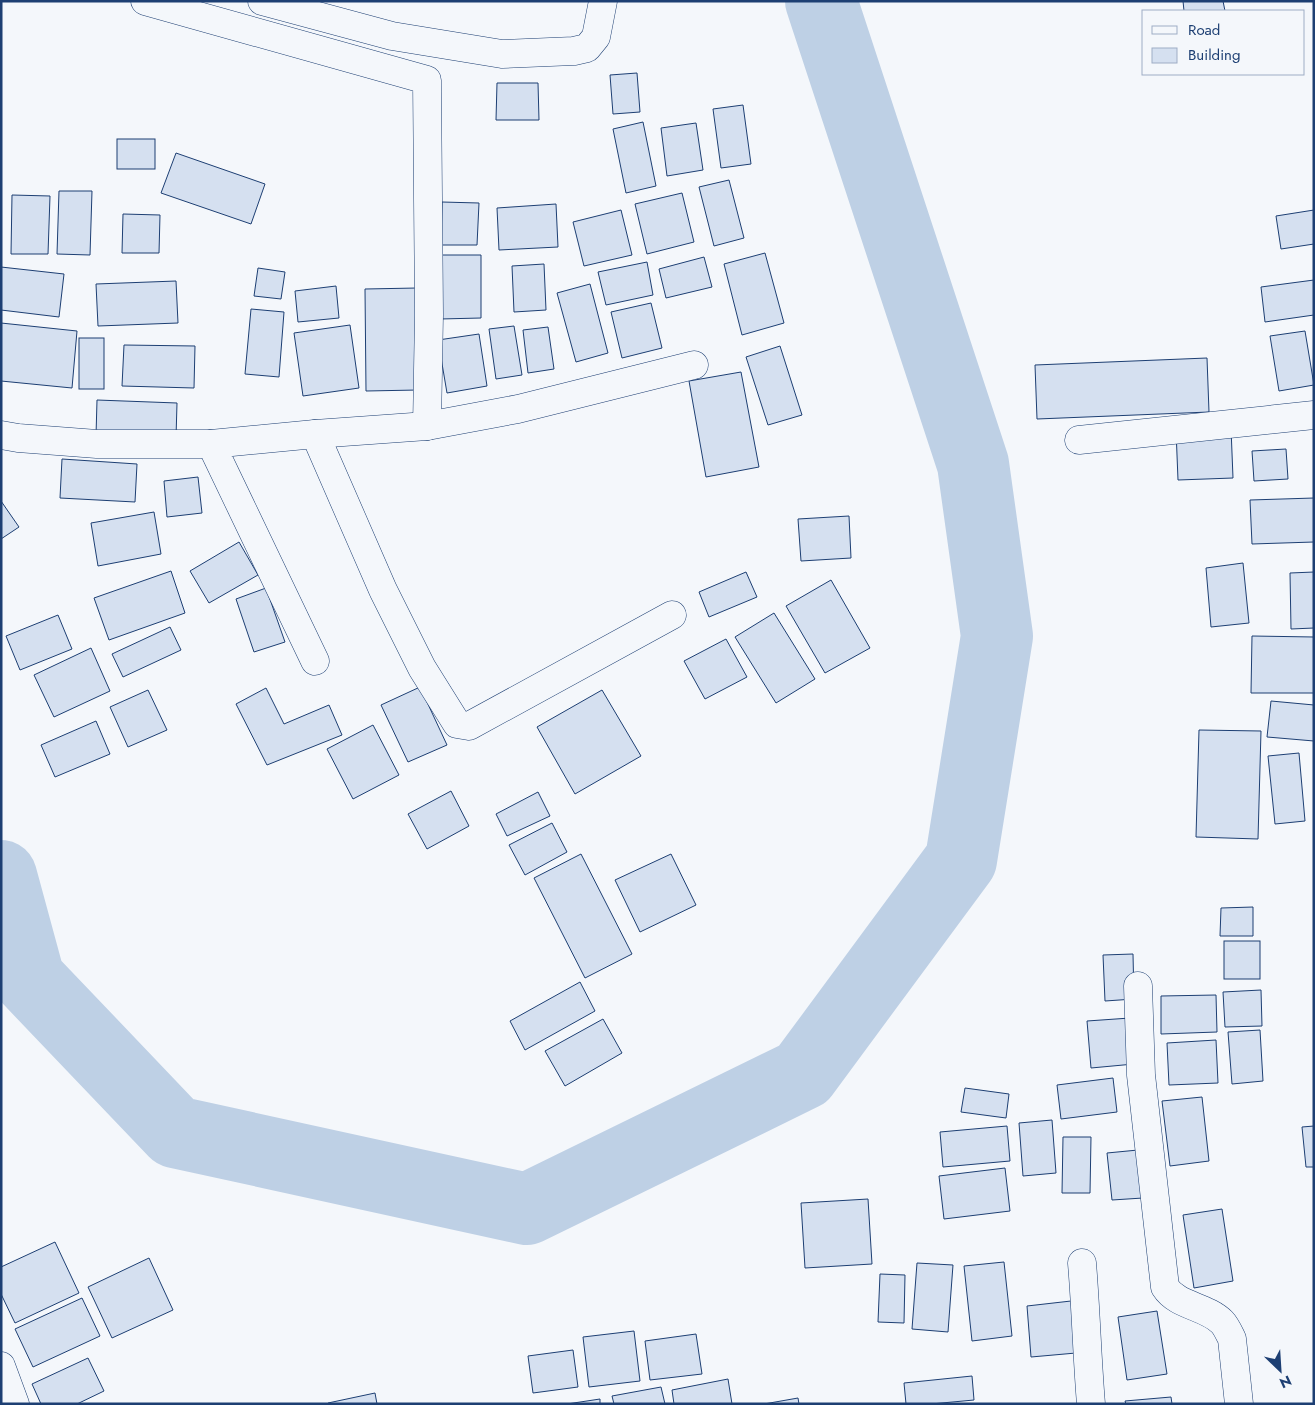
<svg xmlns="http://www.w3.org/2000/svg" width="1315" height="1405" font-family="Jost,sans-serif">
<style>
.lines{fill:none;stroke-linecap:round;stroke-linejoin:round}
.river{stroke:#bed0e5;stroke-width:72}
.building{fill:#d5e0f0;stroke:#1d3f73}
.minor-casing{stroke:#1d3f73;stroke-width:29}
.minor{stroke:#f4f7fb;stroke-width:28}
</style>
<rect width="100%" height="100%" fill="#f4f7fb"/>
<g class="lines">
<path class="river" d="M 1,876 L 29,979 L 175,1132 L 527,1209 L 803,1074 L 961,860 L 997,636 L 973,464 L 821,1"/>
</g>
<g class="building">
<path d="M 1183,1 L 1223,1 L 1225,11 L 1184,11 Z"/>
<path d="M 637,73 L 640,112 L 613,114 L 610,75 Z"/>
<path d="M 497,83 L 538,83 L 539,120 L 496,120 Z"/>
<path d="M 743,105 L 751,164 L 721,168 L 713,109 Z"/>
<path d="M 643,122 L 656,186 L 626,193 L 613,129 Z"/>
<path d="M 696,123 L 703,170 L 667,176 L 661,128 Z"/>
<rect x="117" y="139" width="38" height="30"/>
<path d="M 176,153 L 265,184 L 251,224 L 161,193 Z"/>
<path d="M 729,180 L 744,238 L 714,246 L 699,187 Z"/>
<path d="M 59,191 L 92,191 L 90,255 L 57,254 Z"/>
<path d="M 682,193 L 694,242 L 647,254 L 635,204 Z"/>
<path d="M 12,195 L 50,196 L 48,254 L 11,254 Z"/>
<path d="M 442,202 L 479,203 L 477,245 L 441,245 Z"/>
<path d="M 556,204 L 558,247 L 499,250 L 497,208 Z"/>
<path d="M 621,210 L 632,255 L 584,266 L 573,222 Z"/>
<path d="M 1314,210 L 1314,244 L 1281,249 L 1276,216 Z"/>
<path d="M 123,214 L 160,215 L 159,253 L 122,253 Z"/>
<path d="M 765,253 L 784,323 L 742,335 L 724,264 Z"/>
<path d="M 440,255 L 481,255 L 481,318 L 440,319 Z"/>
<path d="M 704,257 L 712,287 L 666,298 L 659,269 Z"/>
<path d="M 647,262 L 653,295 L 606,305 L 598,272 Z"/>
<path d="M 544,264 L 546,310 L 514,312 L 512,266 Z"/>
<path d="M 1,267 L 64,274 L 59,317 L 1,310 Z"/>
<path d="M 258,268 L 285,272 L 281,299 L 254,296 Z"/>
<path d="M 1314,280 L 1314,315 L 1265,322 L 1261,287 Z"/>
<path d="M 176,281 L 178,323 L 98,326 L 96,284 Z"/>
<path d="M 590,284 L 608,353 L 576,362 L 557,293 Z"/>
<path d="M 336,286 L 339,318 L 298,322 L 295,291 Z"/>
<path d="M 417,288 L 418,390 L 366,391 L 365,289 Z"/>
<path d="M 651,303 L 662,348 L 622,358 L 611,312 Z"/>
<path d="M 251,309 L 284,312 L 279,377 L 245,374 Z"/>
<path d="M 1,323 L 77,331 L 72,388 L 1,381 Z"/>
<path d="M 350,325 L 359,388 L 303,396 L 294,333 Z"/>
<path d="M 514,326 L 522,375 L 496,379 L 489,329 Z"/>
<path d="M 548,327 L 554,369 L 528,373 L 523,330 Z"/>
<path d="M 1305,331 L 1314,385 L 1279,391 L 1270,336 Z"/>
<path d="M 479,334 L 487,386 L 447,393 L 438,340 Z"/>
<rect x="79" y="338" width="25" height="51"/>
<path d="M 124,345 L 195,346 L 194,388 L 122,386 Z"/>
<path d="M 780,346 L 802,415 L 768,425 L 746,357 Z"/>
<path d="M 1207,358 L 1209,412 L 1037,419 L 1035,365 Z"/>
<path d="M 741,372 L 759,467 L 706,477 L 689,381 Z"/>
<path d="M 97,400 L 177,403 L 176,438 L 96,436 Z"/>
<path d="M 1231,428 L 1233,478 L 1178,480 L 1176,430 Z"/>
<path d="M 1286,449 L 1288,479 L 1254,481 L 1252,451 Z"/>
<path d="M 62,459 L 137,464 L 135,502 L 60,498 Z"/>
<path d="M 198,477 L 202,513 L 167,517 L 164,481 Z"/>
<path d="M 1314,498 L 1314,542 L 1252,544 L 1250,500 Z"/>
<path d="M 1,501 L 19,527 L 1,539 Z"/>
<path d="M 154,512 L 161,554 L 98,566 L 91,523 Z"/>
<path d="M 849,516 L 851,558 L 801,561 L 798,519 Z"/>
<path d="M 239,542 L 258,575 L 209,603 L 190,571 Z"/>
<path d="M 1243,563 L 1249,623 L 1211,627 L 1206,568 Z"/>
<path d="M 171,571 L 185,613 L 109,640 L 94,598 Z"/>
<path d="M 746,572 L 757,597 L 709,617 L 699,592 Z"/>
<path d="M 1314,572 L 1314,628 L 1291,629 L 1290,573 Z"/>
<path d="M 831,580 L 870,648 L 825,673 L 786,606 Z"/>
<path d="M 266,588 L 285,642 L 254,652 L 236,599 Z"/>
<path d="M 774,613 L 815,679 L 776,703 L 735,637 Z"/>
<path d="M 58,615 L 72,649 L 20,670 L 6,636 Z"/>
<path d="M 170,627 L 181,650 L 123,677 L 112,654 Z"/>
<path d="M 1252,636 L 1314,637 L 1314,693 L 1251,693 Z"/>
<path d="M 726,639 L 747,677 L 705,699 L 684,661 Z"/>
<path d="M 91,648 L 110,691 L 54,717 L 34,675 Z"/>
<path d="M 420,687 L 447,745 L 408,762 L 381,705 Z"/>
<path d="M 266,688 L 284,724 L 329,705 L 342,735 L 267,765 L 236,704 Z"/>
<path d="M 148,690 L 167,730 L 128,747 L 110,707 Z"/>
<path d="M 602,690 L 641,756 L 575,794 L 537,727 Z"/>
<path d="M 1271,701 L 1314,705 L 1314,741 L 1267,737 Z"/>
<path d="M 96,721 L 110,754 L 55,777 L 41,745 Z"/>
<path d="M 373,725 L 399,775 L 353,799 L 327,749 Z"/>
<path d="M 1199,730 L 1261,731 L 1258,839 L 1196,837 Z"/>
<path d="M 1299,753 L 1305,821 L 1275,824 L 1268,756 Z"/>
<path d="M 451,791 L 469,826 L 427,849 L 408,814 Z"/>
<path d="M 538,792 L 550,816 L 507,836 L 496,814 Z"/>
<path d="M 552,823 L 567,852 L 525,875 L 509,845 Z"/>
<path d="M 581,854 L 632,954 L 585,978 L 534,878 Z"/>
<path d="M 671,854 L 696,905 L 640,932 L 615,880 Z"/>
<path d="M 1253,907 L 1253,936 L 1220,936 L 1221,908 Z"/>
<rect x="1224" y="941" width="36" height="38"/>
<path d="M 1133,954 L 1134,999 L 1105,1001 L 1103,955 Z"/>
<path d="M 580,982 L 595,1011 L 525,1050 L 510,1021 Z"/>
<path d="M 1261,990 L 1262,1026 L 1225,1027 L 1223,992 Z"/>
<path d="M 1216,995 L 1217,1032 L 1161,1034 L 1161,996 Z"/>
<path d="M 1130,1018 L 1134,1064 L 1091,1068 L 1087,1021 Z"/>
<path d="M 603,1019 L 622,1053 L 565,1086 L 545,1051 Z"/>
<path d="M 1260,1030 L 1263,1081 L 1232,1084 L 1228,1032 Z"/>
<path d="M 1216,1040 L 1218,1083 L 1169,1085 L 1167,1043 Z"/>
<path d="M 1113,1078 L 1117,1112 L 1061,1119 L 1057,1085 Z"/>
<path d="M 965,1088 L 1009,1094 L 1006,1118 L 961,1112 Z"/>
<path d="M 1202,1097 L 1209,1161 L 1170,1166 L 1162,1101 Z"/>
<path d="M 1052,1120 L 1056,1173 L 1023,1176 L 1019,1123 Z"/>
<path d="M 1007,1126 L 1010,1161 L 943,1167 L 940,1132 Z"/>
<path d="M 1314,1126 L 1314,1167 L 1306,1167 L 1302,1127 Z"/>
<path d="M 1063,1137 L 1091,1137 L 1090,1193 L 1062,1193 Z"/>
<path d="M 1138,1150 L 1143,1198 L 1112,1200 L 1107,1153 Z"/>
<path d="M 1005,1168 L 1010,1211 L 944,1219 L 939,1176 Z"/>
<path d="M 868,1199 L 872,1264 L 805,1268 L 801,1203 Z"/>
<path d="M 1222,1209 L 1233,1281 L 1194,1288 L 1183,1215 Z"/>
<path d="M 55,1242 L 79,1293 L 15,1323 L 1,1294 L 1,1267 Z"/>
<path d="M 149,1258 L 173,1310 L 112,1338 L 88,1287 Z"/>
<path d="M 1004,1262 L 1012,1336 L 972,1341 L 964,1266 Z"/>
<path d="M 917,1263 L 953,1265 L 948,1332 L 912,1329 Z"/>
<path d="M 880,1274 L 905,1275 L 904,1323 L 878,1322 Z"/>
<path d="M 82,1298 L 100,1336 L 33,1367 L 15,1329 Z"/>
<path d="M 1071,1301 L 1076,1353 L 1031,1357 L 1027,1306 Z"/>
<path d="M 1157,1311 L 1167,1374 L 1127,1380 L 1118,1317 Z"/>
<path d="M 634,1331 L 640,1381 L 589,1387 L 583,1337 Z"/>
<path d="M 696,1334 L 702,1374 L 650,1380 L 645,1341 Z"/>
<path d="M 573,1350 L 578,1387 L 533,1393 L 528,1356 Z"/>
<path d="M 88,1358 L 104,1391 L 77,1404 L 41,1404 L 32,1384 Z"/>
<path d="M 972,1376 L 974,1400 L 931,1404 L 906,1404 L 904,1383 Z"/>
<path d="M 728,1379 L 732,1404 L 674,1404 L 672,1390 Z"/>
<path d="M 661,1387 L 665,1404 L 614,1404 L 612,1396 Z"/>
<path d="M 375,1393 L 377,1404 L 328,1404 L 328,1403 Z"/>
<path d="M 1171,1397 L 1172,1404 L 1126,1404 L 1125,1401 Z"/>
<path d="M 798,1398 L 799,1404 L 764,1404 Z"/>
<path d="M 600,1399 L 600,1404 L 567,1404 Z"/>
</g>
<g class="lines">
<defs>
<g id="minor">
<path d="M 145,1 L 427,80 L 429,315 L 427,426"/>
<path d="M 262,1 L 392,36 L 502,54 L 574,51 L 587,48 L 596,37 L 603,1"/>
<path d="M 315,434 L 383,590 L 422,668 L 457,724 L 469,726 L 672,615"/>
<path d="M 1,435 L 18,438 L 97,444 L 211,444"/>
<path d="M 1079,440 L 1314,415"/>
<path d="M 315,661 L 211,444 L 315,434 L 427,426 L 518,409 L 694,365"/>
<path d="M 1138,986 L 1141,1075 L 1165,1287 C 1177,1306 1206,1306 1222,1322 C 1226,1326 1229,1333 1232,1339 L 1239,1404"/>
<path d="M 1082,1263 C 1086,1310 1087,1357 1091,1404"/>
<path d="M 1,1366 L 15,1404"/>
</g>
</defs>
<use href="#minor" class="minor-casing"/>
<use href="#minor" class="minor"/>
</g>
<rect width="1315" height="1405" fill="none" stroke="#1d3f73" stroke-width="5"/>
<rect x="1142" y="10" width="162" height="65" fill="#f4f7fb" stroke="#9eadc5"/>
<rect x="1152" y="26" width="25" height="8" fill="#f4f7fb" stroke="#9eadc5"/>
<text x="1188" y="35" font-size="15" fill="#1d3f73">Road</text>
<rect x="1152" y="48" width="25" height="15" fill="#d5e0f0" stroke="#9eadc5"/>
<text x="1188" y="60" font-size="15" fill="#1d3f73">Building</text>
<g transform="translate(1280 1370) rotate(155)" stroke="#f4f7fb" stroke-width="4" paint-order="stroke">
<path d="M0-4L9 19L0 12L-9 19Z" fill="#1d3f73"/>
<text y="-8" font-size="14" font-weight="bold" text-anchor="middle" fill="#1d3f73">N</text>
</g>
</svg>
